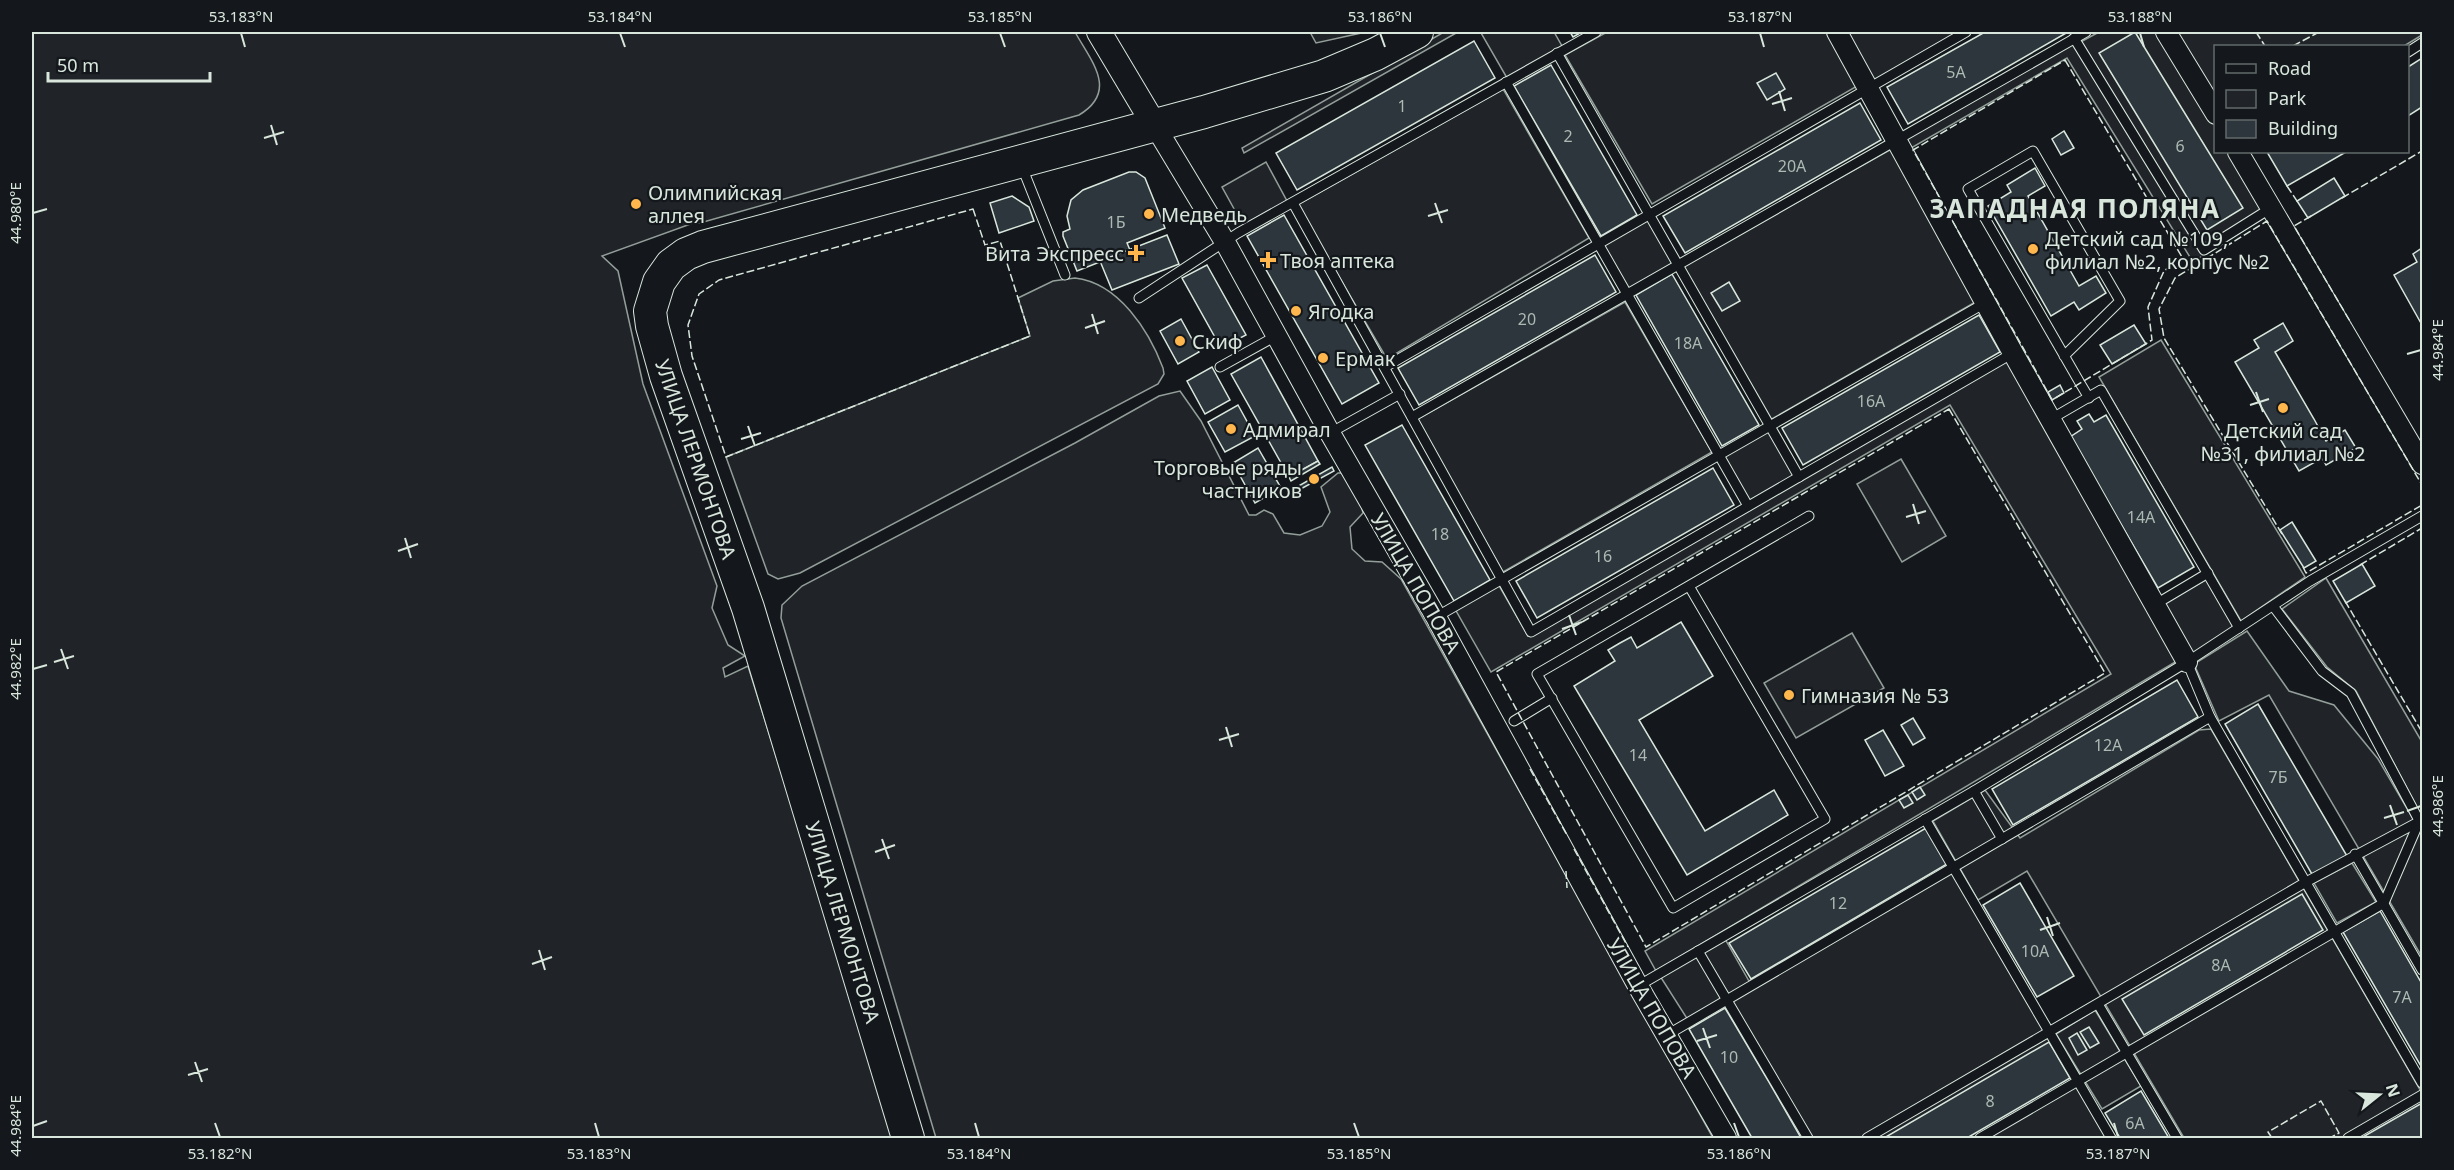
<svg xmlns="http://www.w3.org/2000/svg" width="2454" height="1170" font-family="'Noto Sans',sans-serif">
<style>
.green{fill:#202428;stroke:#939e99;stroke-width:1.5}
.building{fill:#2c363c;stroke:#d8e6dc;stroke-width:1.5}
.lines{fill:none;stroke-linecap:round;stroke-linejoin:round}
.service-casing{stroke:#d8e6dc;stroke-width:11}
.minor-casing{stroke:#d8e6dc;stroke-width:22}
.tertiary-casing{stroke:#d8e6dc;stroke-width:26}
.primary-casing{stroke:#d8e6dc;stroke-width:34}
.service{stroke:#14181c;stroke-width:9}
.minor{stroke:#14181c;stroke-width:20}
.tertiary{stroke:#14181c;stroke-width:24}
.primary{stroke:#14181c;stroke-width:32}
.fence{stroke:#d8e6dc;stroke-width:1.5;stroke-dasharray:8 3;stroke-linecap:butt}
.ticks{fill:none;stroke:#d8e6dc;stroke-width:2}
.poi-dot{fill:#ffb74d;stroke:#14181c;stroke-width:2}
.labels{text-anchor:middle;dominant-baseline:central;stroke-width:4.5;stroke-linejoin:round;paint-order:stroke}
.number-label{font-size:16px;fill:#adbab4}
.poi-label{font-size:20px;fill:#d8e6dc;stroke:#14181c;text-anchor:start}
.street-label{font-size:20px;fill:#d8e6dc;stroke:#14181c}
.district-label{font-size:26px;font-weight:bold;letter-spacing:1.5px;fill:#d8e6dc;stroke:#14181c}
.neatline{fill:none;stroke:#d8e6dc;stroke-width:2}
.ticks-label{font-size:15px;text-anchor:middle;fill:#d8e6dc}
</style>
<rect width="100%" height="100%" fill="#14181c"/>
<g class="green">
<path d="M 32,32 L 1075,32 C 1091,61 1119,91 1079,115 L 700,223 L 696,222 L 602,256 L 618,271 L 643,384 L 717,586 L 712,608 L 728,645 L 745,656 L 723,668 L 725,677 L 748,666 L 895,1138 L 32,1138 Z"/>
<path d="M 1310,32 L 1366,32 L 1316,43 Z"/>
<path d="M 1444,32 L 1458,32 L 1244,153 L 1242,148 Z"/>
<path d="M 1484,32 L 1554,32 L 1562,46 L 1507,78 L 1481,33 Z"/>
<path d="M 1607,32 L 1831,32 L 1859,85 L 1652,204 L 1565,55 Z"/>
<path d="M 1841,32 L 1958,32 L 1868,84 Z"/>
<path d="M 2099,32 L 2162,32 L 2215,122 L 2216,152 L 2233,152 L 2270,214 L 2193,262 L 2067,58 L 1906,151 L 1901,141 L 2072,42 L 2075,45 Z"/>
<path d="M 2173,32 L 2422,32 L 2422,35 L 2404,46 L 2216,46 L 2215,103 Z"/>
<path d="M 1503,89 L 1589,238 L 1387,359 L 1297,205 Z"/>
<path d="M 1895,147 L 1979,300 L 1770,420 L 1682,267 Z"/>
<path d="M 1266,162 L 1287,201 L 1243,225 L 1222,187 Z"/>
<path d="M 1649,217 L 1675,264 L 1628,290 L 1601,244 Z"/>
<path d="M 1075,278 C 1119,283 1149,331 1163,368 L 1164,374 L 1158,384 L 800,573 L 778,579 L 768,574 L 726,457 L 1030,336 L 1018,298 L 1053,281 Z"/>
<path d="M 1625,302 L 1712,452 L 1503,572 L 1416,420 Z"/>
<path d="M 2161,340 L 2305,577 L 2241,621 L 2099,377 Z"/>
<path d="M 2011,357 L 2182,658 L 1656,971 L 1645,951 L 2111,674 L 1950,405 L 1491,672 L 1455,609 L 1498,584 L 1528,636 Z"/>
<path d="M 1180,391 L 1201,421 L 1249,515 L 1256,515 L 1264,510 L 1273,514 L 1284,533 L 1300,535 L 1322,526 L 1330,512 L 1321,487 L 1338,473 L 1346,473 L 1359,496 L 1363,513 L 1350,527 L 1352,549 L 1365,561 L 1382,562 L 1401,579 L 1713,1138 L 936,1138 L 781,618 L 782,605 L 802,586 L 1075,443 L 1159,396 Z"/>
<path d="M 1769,430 L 1795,476 L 1749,502 L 1724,455 Z"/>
<path d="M 1901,459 L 1946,536 L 1902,562 L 1857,484 Z"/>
<path d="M 2326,578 L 2422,742 L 2421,815 L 2356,691 L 2327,667 L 2282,609 Z"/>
<path d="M 2207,579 L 2236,627 L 2188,656 L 2161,605 Z"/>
<path d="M 2247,631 L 2289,691 L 2334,705 L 2378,759 L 2422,834 L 2422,957 L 2269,695 L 2219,721 L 2194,664 Z"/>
<path d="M 1852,633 L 1884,688 L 1796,738 L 1764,683 Z"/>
<path d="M 2211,729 L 2422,1093 L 2422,1138 L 2184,1138 L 2027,871 L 1978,900 L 1933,821 L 1985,790 L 2020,838 L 2199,730 Z"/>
<path d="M 2352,863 L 2376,902 L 2337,923 L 2314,883 Z"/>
<path d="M 1949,866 L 2106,1138 L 1811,1138 L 1727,996 L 1688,1020 L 1660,976 L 1725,939 L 1749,981 Z"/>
<path d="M 2095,1010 L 2141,1086 L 2102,1109 L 2056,1034 Z"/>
</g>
<g class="building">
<path d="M 1570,32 L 1582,32 L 1573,37 Z"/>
<path d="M 1985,32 L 2068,32 L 1908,124 L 1887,87 Z"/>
<path d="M 2135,32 L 2243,208 L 2207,230 L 2099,53 Z"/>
<path d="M 1474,41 L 1495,78 L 1297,190 L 1276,153 Z"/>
<path d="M 2422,58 L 2422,107 L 2408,116 L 2408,67 Z"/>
<path d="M 1551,65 L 1637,215 L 1601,236 L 1514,86 Z"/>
<path d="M 1776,73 L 1785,89 L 1767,100 L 1757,83 Z"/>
<path d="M 1860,103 L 1881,140 L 1685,253 L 1663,216 Z"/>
<path d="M 2064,131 L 2074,148 L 2061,155 L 2052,139 Z"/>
<path d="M 2267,152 L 2346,152 L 2287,186 Z"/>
<path d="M 2035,168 L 2045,186 L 2028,196 L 2066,263 L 2079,286 L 2096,276 L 2106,293 L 2079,310 L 2074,302 L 2051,316 L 1988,206 L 2011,192 L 2007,185 Z"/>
<path d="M 1129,172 L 1136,172 L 1145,178 L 1165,228 L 1127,243 L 1130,250 L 1077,271 L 1063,236 L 1063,232 L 1070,229 L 1067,216 L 1071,200 L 1083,190 Z"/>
<path d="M 2334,178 L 2345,196 L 2308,218 L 2297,201 Z"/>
<path d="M 1012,196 L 1029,207 L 1034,221 L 999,233 L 990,203 Z"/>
<path d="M 1284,215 L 1379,383 L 1342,404 L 1247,236 Z"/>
<path d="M 1167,235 L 1179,264 L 1112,290 L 1100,261 Z"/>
<path d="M 2422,248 L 2422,325 L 2394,275 L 2417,262 L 2413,254 Z"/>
<path d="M 1595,255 L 1616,292 L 1419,405 L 1398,368 Z"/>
<path d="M 1207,265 L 1246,335 L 1221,348 L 1182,278 Z"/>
<path d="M 1672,274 L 1759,425 L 1722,446 L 1636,295 Z"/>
<path d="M 1729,282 L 1740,301 L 1722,311 L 1711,293 Z"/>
<path d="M 1979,315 L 2000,352 L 1803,465 L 1782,428 Z"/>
<path d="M 1181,319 L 1199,352 L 1178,364 L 1160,331 Z"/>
<path d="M 2283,323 L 2293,341 L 2275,352 L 2314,419 L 2326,441 L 2345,430 L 2356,448 L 2326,465 L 2322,458 L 2299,471 L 2235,362 L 2259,348 L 2254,340 Z"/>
<path d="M 2134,325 L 2146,344 L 2112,364 L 2100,345 Z"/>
<path d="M 1261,357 L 1318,461 L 1289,477 L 1231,374 Z"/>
<path d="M 1212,367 L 1230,400 L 1205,414 L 1187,381 Z"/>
<path d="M 2060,385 L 2064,393 L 2052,400 L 2048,392 Z"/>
<path d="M 1238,405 L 1255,436 L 1225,452 L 1208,422 Z"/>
<path d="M 2089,414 L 2094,422 L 2106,415 L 2194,567 L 2158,588 L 2070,437 L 2082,429 L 2077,421 Z"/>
<path d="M 1402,425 L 1490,580 L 1454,601 L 1365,445 Z"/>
<path d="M 1258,448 L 1281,488 L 1255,503 L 1233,463 Z"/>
<path d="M 1318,461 L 1320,464 L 1291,481 L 1289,477 Z"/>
<path d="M 1332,467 L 1334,471 L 1297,491 L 1295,488 Z"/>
<path d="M 1713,468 L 1734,505 L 1537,618 L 1516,581 Z"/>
<path d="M 2292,522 L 2316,561 L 2304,568 L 2280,530 Z"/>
<path d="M 2362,564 L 2375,586 L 2346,603 L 2333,581 Z"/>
<path d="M 1681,622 L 1713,676 L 1639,720 L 1705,831 L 1774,790 L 1788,815 L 1687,875 L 1574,686 L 1615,661 L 1608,650 L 1620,643 L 1631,637 L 1637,648 Z"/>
<path d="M 2177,680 L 2198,717 L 2013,825 L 1992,789 Z"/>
<path d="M 2258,704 L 2347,856 L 2313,876 L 2225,724 Z"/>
<path d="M 1913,718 L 1925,738 L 1913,745 L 1901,725 Z"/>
<path d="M 1883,730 L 1904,766 L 1885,776 L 1865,740 Z"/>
<path d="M 1920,787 L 1925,795 L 1917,800 L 1912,792 Z"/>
<path d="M 1908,795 L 1913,803 L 1904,808 L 1899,800 Z"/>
<path d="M 1926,828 L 1947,864 L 1751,979 L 1729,943 Z"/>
<path d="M 2020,883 L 2074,976 L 2037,997 L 1983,905 Z"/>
<path d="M 2302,894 L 2323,930 L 2144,1035 L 2122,999 Z"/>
<path d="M 2380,911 L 2422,984 L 2422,1068 L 2343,932 Z"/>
<path d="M 1725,1008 L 1769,1082 L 1801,1138 L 1752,1138 L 1689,1029 Z"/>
<path d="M 2089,1027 L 2099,1043 L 2090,1048 L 2080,1032 Z"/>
<path d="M 2077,1033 L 2087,1050 L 2078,1055 L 2069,1038 Z"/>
<path d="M 2049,1042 L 2070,1078 L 1967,1138 L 1884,1138 Z"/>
<path d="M 2141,1091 L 2169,1138 L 2120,1138 L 2105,1113 Z"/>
<path d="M 2422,1103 L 2422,1138 L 2361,1138 Z"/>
</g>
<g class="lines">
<defs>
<g id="service">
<path d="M 2074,38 L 2204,250 L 2271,208"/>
<path d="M 2408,52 L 2422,43"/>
<path d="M 1557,53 L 1799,477"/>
<path d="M 1506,82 L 1748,506"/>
<path d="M 1022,167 L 1065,275"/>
<path d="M 1293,203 L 1531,632 L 2013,353"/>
<path d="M 1139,298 L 1238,233 L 1596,32"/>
<path d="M 2064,356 L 2120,301 L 2033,151 L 1968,189 L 2080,383 L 2089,398"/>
<path d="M 1220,367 L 1276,336"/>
<path d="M 1385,367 L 1966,32"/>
<path d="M 1412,417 L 2086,32"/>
<path d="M 2051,419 L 2101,390 L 2239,628"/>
<path d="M 1330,433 L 1400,394"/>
<path d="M 1689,586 L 1825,819 L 1673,908 L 1537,674 L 1809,516"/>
<path d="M 2156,604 L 2208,573"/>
<path d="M 2273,606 L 2322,671 L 2351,693 L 2422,826"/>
<path d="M 1436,617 L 1985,303"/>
<path d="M 2187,662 L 2210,717 L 2422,1083"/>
<path d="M 1514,721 L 1552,698"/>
<path d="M 1974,791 L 2002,839"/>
<path d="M 1925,819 L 2111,1138"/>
<path d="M 2355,854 L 2422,970"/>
<path d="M 1698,951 L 1808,1138"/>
<path d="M 1638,986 L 1974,791 L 2187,662 L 2310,581 L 2422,516"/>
<path d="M 2098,1004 L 2177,1138"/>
<path d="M 1667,1035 L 2210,717"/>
<path d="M 1867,1138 L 2306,882 L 2422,820"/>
<path d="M 1980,1138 L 2384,903 L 2419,822"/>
<path d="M 2348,1138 L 2422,1095"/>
</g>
<g id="minor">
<path d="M 1837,32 L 2013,353 L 2187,662"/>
<path d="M 2166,32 L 2216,114"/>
<path d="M 1155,126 L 1225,242 L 1330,433 L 1436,617 L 1638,986 L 1726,1138"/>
<path d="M 2238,152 L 2422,464"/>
</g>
<path id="tertiary" d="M 1099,32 L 1155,126"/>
<path id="primary" d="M 908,1138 L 748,608 L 666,376 L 652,326 L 650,311 L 659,282 L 671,265 L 686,254 L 703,247 L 1204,112 L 1324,76 L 1376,54 L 1417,32"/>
</defs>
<use href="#service" class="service-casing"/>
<use href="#minor" class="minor-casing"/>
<use href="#tertiary" class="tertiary-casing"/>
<use href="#primary" class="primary-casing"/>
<use href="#service" class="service"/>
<use href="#minor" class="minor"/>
<use href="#tertiary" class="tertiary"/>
<use href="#primary" class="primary"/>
<g class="fence">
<path d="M 2256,32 L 2265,46"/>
<path d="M 2293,46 L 2319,32"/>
<path d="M 2065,60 L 2182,257 L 2164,271 L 2148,307 L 2152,340 L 2052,400 L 1913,150 Z"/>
<path d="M 2287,186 L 2299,204"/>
<path d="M 2342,198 L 2422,151"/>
<path d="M 973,209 L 985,245 L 1000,241 L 1030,336 L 726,457 L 692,356 L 688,325 L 699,294 L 719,280 Z"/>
<path d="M 2311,216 L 2294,226 L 2351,323"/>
<path d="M 1949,409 L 2105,673 L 1646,947 L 1496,672 Z"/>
<path d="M 2282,534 L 2164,338 L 2159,309 L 2175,278 L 2267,221 L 2422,485"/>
<path d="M 2360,565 L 2422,528"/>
<path d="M 2303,567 L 2306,573 L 2422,505"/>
<path d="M 2345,601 L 2422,732"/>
<path d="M 1530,769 L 1567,835"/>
<path d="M 1574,849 L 1628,947"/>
<path d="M 1566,871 L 1567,888"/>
<path d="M 2272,1138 L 2268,1132 L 2321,1101 L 2339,1133 L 2330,1138"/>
</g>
</g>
<path class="ticks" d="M 241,33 L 245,47M 620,33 L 625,47M 1000,33 L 1005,47M 1380,33 L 1385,47M 1760,33 L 1764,47M 2140,33 L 2144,47M 1779,91 L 1785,111M 1772,104 L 1792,98M 271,125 L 277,145M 264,138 L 284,132M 1435,203 L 1442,223M 33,213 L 47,209M 1428,216 L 1448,210M 1092,314 L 1098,334M 1085,328 L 1105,321M 2407,354 L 2421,350M 2256,392 L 2263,412M 2250,405 L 2269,399M 748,426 L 755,446M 741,439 L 761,433M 1913,504 L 1919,524M 1906,517 L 1926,511M 405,538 L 411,558M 398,551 L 418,544M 1569,615 L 1576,635M 1562,629 L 1582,622M 61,649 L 68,669M 54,662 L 74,656M 33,669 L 47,665M 1226,727 L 1232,747M 1219,740 L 1239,734M 2390,805 L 2397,825M 2407,811 L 2421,806M 2384,818 L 2404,812M 882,839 L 889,859M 875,852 L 895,845M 2047,917 L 2053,936M 2040,930 L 2060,923M 539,950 L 545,970M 532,964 L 552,957M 1703,1028 L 1710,1048M 1697,1041 L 1717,1035M 195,1062 L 202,1082M 188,1075 L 208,1069M 215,1123 L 220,1137M 595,1123 L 599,1137M 975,1123 L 979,1137M 1354,1123 L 1359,1137M 1734,1123 L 1739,1137M 2114,1123 L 2118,1137M 33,1126 L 47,1121"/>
<g class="poi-dot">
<circle cx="636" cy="204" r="6"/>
<circle cx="1149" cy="214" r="6"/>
<circle cx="2033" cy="249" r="6"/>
<path d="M1133 244h6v6h6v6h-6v6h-6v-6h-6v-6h6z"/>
<path d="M1265 251h6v6h6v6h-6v6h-6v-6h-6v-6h6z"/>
<circle cx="1296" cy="311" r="6"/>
<circle cx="1180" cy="341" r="6"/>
<circle cx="1323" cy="358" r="6"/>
<circle cx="2283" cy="408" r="6"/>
<circle cx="1231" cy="429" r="6"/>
<circle cx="1314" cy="479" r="6"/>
<circle cx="1789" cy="695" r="6"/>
</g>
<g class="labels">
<g class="number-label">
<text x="1956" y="72">5А</text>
<text x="1402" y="106">1</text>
<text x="1568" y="136">2</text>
<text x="2180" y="146">6</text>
<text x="1792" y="166">20А</text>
<text x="1116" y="222">1Б</text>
<text x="1527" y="319">20</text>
<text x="1688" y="343">18А</text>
<text x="1871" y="401">16А</text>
<text x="2141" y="517">14А</text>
<text x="1440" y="534">18</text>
<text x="1603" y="556">16</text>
<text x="2108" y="745">12А</text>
<text x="1638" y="755">14</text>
<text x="2278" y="777">7Б</text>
<text x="1838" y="903">12</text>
<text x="2035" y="951">10А</text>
<text x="2221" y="965">8А</text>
<text x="2402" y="997">7А</text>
<text x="1729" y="1057">10</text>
<text x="1990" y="1101">8</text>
<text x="2135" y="1123">6А</text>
</g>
<g class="poi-label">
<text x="648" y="192">Олимпийская<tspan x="648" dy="23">аллея</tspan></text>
<text x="1161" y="214">Медведь</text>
<text x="2045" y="238">Детский сад №109,<tspan x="2045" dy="23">филиал №2, корпус №2</tspan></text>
<text x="1124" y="253" text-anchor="end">Вита Экспресс</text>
<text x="1280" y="260">Твоя аптека</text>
<text x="1308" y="311">Ягодка</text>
<text x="1192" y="341">Скиф</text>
<text x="1335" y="358">Ермак</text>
<text x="1243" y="429">Адмирал</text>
<text x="2283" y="430" text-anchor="middle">Детский сад<tspan x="2283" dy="23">№31, филиал №2</tspan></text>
<text x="1302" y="467" text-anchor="end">Торговые ряды<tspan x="1302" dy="23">частников</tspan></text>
<text x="1801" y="695">Гимназия № 53</text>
</g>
<g class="street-label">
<text transform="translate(696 459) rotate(71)">УЛИЦА ЛЕРМОНТОВА</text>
<text transform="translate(1416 583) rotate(60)">УЛИЦА ПОПОВА</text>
<text transform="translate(843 922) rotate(73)">УЛИЦА ЛЕРМОНТОВА</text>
<text transform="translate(1652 1008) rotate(60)">УЛИЦА ПОПОВА</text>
</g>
<g class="district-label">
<text x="2075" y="208">ЗАПАДНАЯ ПОЛЯНА</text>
</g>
</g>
<rect width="2454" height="1170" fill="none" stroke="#14181c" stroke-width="66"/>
<rect x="2214" y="45" width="195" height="108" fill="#14181c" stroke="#626a69" stroke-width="1.5"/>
<rect x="2226" y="64" width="30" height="9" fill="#14181c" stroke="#626a69" stroke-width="1.5"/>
<text x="2268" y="75" font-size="18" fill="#d8e6dc">Road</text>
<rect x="2226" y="90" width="30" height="18" fill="#202428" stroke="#626a69" stroke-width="1.5"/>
<text x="2268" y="105" font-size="18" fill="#d8e6dc">Park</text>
<rect x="2226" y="120" width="30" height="18" fill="#2c363c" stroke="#626a69" stroke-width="1.5"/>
<text x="2268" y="135" font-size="18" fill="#d8e6dc">Building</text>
<g transform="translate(2379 1095) rotate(72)" stroke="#14181c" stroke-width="4.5" paint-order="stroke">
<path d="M0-4.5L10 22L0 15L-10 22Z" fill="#d8e6dc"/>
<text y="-9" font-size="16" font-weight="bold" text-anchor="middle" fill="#d8e6dc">N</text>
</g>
<path d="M48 72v9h162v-9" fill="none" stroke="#d8e6dc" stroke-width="3"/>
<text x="57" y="72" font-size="18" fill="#d8e6dc" stroke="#14181c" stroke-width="4.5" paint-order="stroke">50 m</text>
<rect x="33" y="33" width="2388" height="1104" class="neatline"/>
<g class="ticks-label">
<text x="241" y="22">53.183°N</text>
<text x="620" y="22">53.184°N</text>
<text x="1000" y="22">53.185°N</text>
<text x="1380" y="22">53.186°N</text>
<text x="1760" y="22">53.187°N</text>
<text x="2140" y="22">53.188°N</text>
<text transform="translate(16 213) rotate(-90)" y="5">44.980°E</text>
<text transform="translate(2438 350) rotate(-90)" y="5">44.984°E</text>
<text transform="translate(16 669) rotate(-90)" y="5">44.982°E</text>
<text transform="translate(2438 806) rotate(-90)" y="5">44.986°E</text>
<text transform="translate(16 1126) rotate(-90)" y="5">44.984°E</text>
<text x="220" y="1159">53.182°N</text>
<text x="599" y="1159">53.183°N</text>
<text x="979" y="1159">53.184°N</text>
<text x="1359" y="1159">53.185°N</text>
<text x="1739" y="1159">53.186°N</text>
<text x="2118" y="1159">53.187°N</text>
</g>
</svg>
